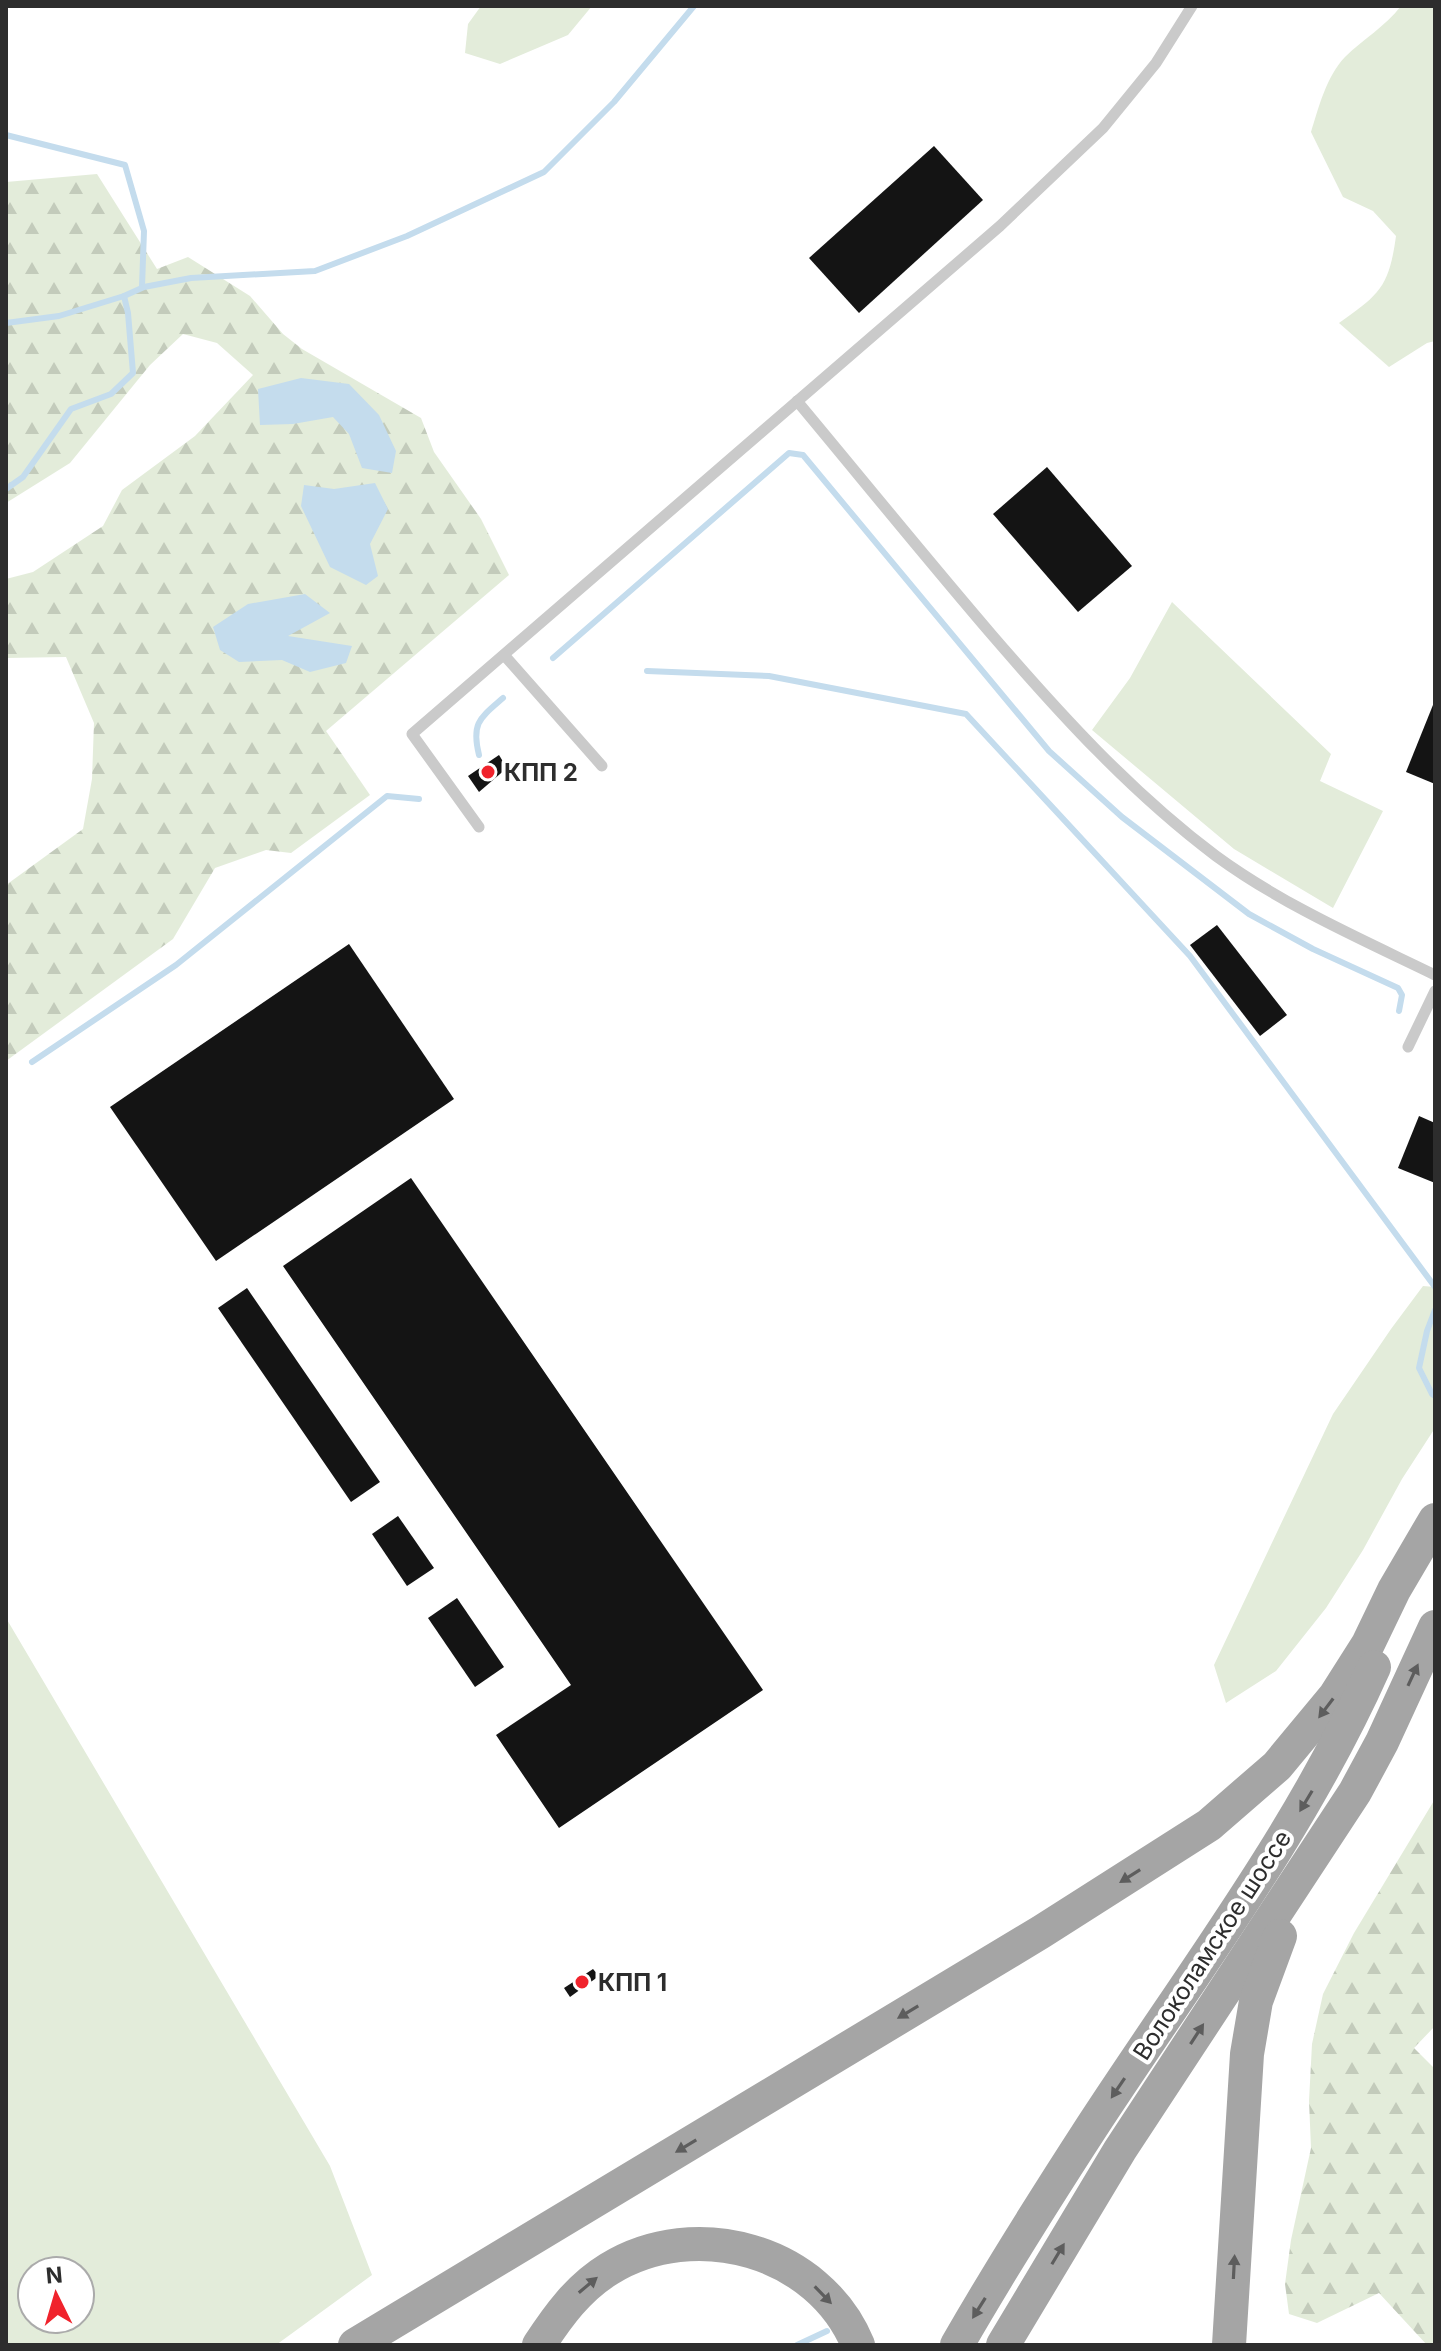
<svg xmlns="http://www.w3.org/2000/svg" width="1441" height="2351" font-family="Inter,sans-serif">
<style>
.green{fill:#e3ecda;fill-rule:evenodd}
.forest{fill:url(#forest-firs)}
.water{fill:#c4dced}
.lines{fill:none;stroke-linecap:round;stroke-linejoin:round}
.stream{stroke:#c4dced;stroke-width:6}
.building{fill:#141414}
.service{stroke:#cacaca;stroke-width:11}
.primary{stroke:#a5a5a5;stroke-width:34}
.oneway{fill:#5d5d5d}
.poi-dot{fill:#f0232c;stroke:#fff;stroke-width:3}
.labels{text-anchor:middle;dominant-baseline:central;stroke-width:8;stroke-linejoin:round;paint-order:stroke}
.poi-label{font-size:24px;font-weight:bold;fill:#2d2d2d;stroke:#fff;text-anchor:start}
.street-label{font-size:24px;fill:#2d2d2d;stroke:#fff}
</style>
<defs>
<pattern id="forest-firs" width="22" height="20" patternUnits="userSpaceOnUse" patternTransform="scale(2)"><rect width="22" height="20" fill="#e3ecda"/><path d="M5 1l3.5 6h-7zM16 11l3.5 6h-7z" fill="#c3cbbb"/></pattern>
</defs>
<rect width="100%" height="100%" fill="#fff"/>
<g class="green">
<path d="M 481,6 L 592,6 L 568,35 L 500,64 L 465,53 L 468,24 Z"/>
<path d="M 1401,6 L 1435,6 L 1435,341 L 1427,343 L 1389,367 L 1339,323 C 1380,294 1389,287 1396,236 L 1373,211 L 1343,197 L 1311,132 C 1319,107 1326,77 1345,57 C 1363,39 1385,27 1401,6 Z"/>
<path d="M 1172,602 L 1331,754 L 1320,781 L 1383,811 L 1333,908 L 1234,849 L 1092,730 L 1130,678 Z"/>
<path d="M 1423,1286 L 1435,1287 L 1435,1428 L 1402,1479 L 1363,1550 L 1326,1608 L 1276,1671 L 1226,1703 L 1214,1665 L 1333,1414 L 1391,1329 Z"/>
<path d="M 6,1618 L 330,2166 L 372,2275 L 276,2345 L 6,2345 ZM 80,2271 L 80,2319 L 32,2319 L 32,2271 Z"/>
</g>
<g class="forest">
<path d="M 97,174 L 157,269 L 188,257 L 250,296 L 283,334 L 302,349 L 421,418 L 434,452 L 481,519 L 509,575 L 326,731 L 370,795 L 291,853 L 266,850 L 215,868 L 173,939 L 6,1061 L 6,885 L 83,829 L 92,779 L 94,723 L 66,657 L 6,658 L 6,579 L 33,572 L 103,526 L 122,490 L 195,436 L 253,375 L 217,343 L 183,334 L 150,365 L 70,463 L 6,503 L 6,182 Z"/>
<path d="M 1435,1799 L 1435,2026 L 1414,2048 L 1435,2069 L 1435,2345 L 1427,2345 L 1379,2293 L 1317,2323 L 1289,2314 L 1285,2284 L 1291,2240 L 1311,2148 L 1309,2101 L 1312,2044 L 1323,1994 L 1354,1933 Z"/>
</g>
<g class="water">
<path d="M 301,378 L 349,384 L 379,415 L 396,451 L 392,473 L 362,468 L 349,434 L 333,417 L 293,424 L 260,425 L 258,389 Z"/>
<path d="M 375,483 L 388,509 L 370,544 L 378,576 L 366,585 L 330,567 L 301,506 L 304,485 L 334,489 Z"/>
<path d="M 305,594 L 330,613 L 288,636 L 352,646 L 346,663 L 310,672 L 282,660 L 239,662 L 220,650 L 213,627 L 248,604 Z"/>
</g>
<g class="lines">
<g class="stream">
<path d="M 6,135 L 125,165 L 144,231 L 142,287"/>
<path d="M 6,323 L 59,316 L 124,296"/>
<path d="M 6,489 L 23,477 L 71,409 L 111,394 L 133,373 L 128,313 L 124,296 L 144,287 L 191,278 L 315,271 L 407,236 L 544,172 L 614,102 L 694,6"/>
<path d="M 553,658 L 789,453 L 803,455 L 1049,751 L 1122,817 L 1249,914 L 1313,949 L 1398,988 L 1402,995 L 1399,1011"/>
<path d="M 647,671 L 769,676 L 966,714 L 1190,956 L 1435,1287"/>
<path d="M 479,755 C 471,723 480,718 503,698"/>
<path d="M 32,1062 L 176,965 L 387,796 L 419,799"/>
<path d="M 1435,1310 L 1427,1331 L 1419,1368 L 1432,1394 L 1435,1396"/>
<path d="M 797,2345 L 827,2331"/>
</g>
</g>
<g class="building">
<path d="M 934,146 L 983,200 L 859,313 L 809,258 Z"/>
<path d="M 1047,467 L 1132,566 L 1078,612 L 993,514 Z"/>
<path d="M 1435,700 L 1435,784 L 1406,772 Z"/>
<path d="M 499,755 L 507,768 L 479,792 L 468,776 Z"/>
<path d="M 1217,925 L 1287,1015 L 1260,1036 L 1190,945 Z"/>
<path d="M 349,944 L 454,1099 L 216,1261 L 110,1107 Z"/>
<path d="M 1419,1116 L 1435,1123 L 1435,1183 L 1398,1168 Z"/>
<path d="M 411,1178 L 763,1690 L 559,1828 L 496,1735 L 571,1685 L 283,1266 Z"/>
<path d="M 247,1288 L 380,1482 L 351,1502 L 218,1308 Z"/>
<path d="M 398,1516 L 434,1568 L 407,1586 L 372,1534 Z"/>
<path d="M 457,1598 L 504,1667 L 475,1687 L 428,1618 Z"/>
<path d="M 593,1969 L 599,1976 L 570,1997 L 564,1988 Z"/>
</g>
<g class="lines">
<g class="service">
<path d="M 797,401 C 862,479 926,558 992,635 C 1061,715 1131,792 1216,856 C 1283,905 1361,939 1435,975"/>
<path d="M 504,655 L 602,766"/>
<path d="M 479,827 L 412,734 L 1000,226 L 1103,128 L 1156,63 L 1192,6"/>
<path d="M 1408,1047 L 1435,991"/>
</g>
<g class="primary">
<path d="M 355,2345 L 1041,1932 L 1209,1825 L 1277,1766 L 1335,1696 L 1368,1644 L 1394,1590 L 1435,1520"/>
<path d="M 539,2345 C 558,2316 578,2288 609,2269 C 695,2216 819,2250 858,2345"/>
<path d="M 957,2345 C 999,2272 1045,2199 1091,2128 C 1190,1976 1300,1833 1374,1667"/>
<path d="M 1003,2345 L 1120,2150 L 1355,1792 L 1382,1742 L 1435,1627"/>
<path d="M 1229,2345 L 1247,2054 L 1256,2001 L 1280,1936"/>
</g>
</g>
<defs><path id="oneway-solid" d="M-6-.8H1V-3.2L6.5 0L1 3.2V.8H-6Z" transform="scale(2)"/></defs>
<g class="oneway">
<use href="#oneway-solid" transform="translate(1413 1675) rotate(-65)"/>
<use href="#oneway-solid" transform="translate(1326 1708) rotate(127)"/>
<use href="#oneway-solid" transform="translate(1306 1801) rotate(121)"/>
<use href="#oneway-solid" transform="translate(1130 1876) rotate(148)"/>
<use href="#oneway-solid" transform="translate(908 2012) rotate(149)"/>
<use href="#oneway-solid" transform="translate(1197 2034) rotate(-57)"/>
<use href="#oneway-solid" transform="translate(1118 2088) rotate(124)"/>
<use href="#oneway-solid" transform="translate(686 2146) rotate(149)"/>
<use href="#oneway-solid" transform="translate(1058 2254) rotate(-59)"/>
<use href="#oneway-solid" transform="translate(1234 2267) rotate(-87)"/>
<use href="#oneway-solid" transform="translate(588 2285) rotate(-40)"/>
<use href="#oneway-solid" transform="translate(823 2295) rotate(46)"/>
<use href="#oneway-solid" transform="translate(979 2308) rotate(122)"/>
</g>
<g class="poi-dot">
<circle cx="488" cy="772" r="8"/>
<circle cx="582" cy="1982" r="8"/>
</g>
<g class="labels">
<g class="poi-label">
<text x="504" y="772">КПП 2</text>
<text x="598" y="1982">КПП 1</text>
</g>
<g class="street-label">
<text transform="translate(1212 1945) rotate(-57)">Волоколамское шоссе</text>
</g>
</g>
<rect width="1441" height="2351" fill="none" stroke="#2d2d2d" stroke-width="16"/>
<g transform="translate(56 2295) rotate(355)"><circle r="38" fill="#ffffff" stroke="#ababab" stroke-width="2"/>
<path d="M0-6L14 30L0 20L-14 30Z" fill="#f0232c"/>
<text y="-12" font-size="22" font-weight="bold" text-anchor="middle" fill="#2d2d2d">N</text>
</g>
</svg>
